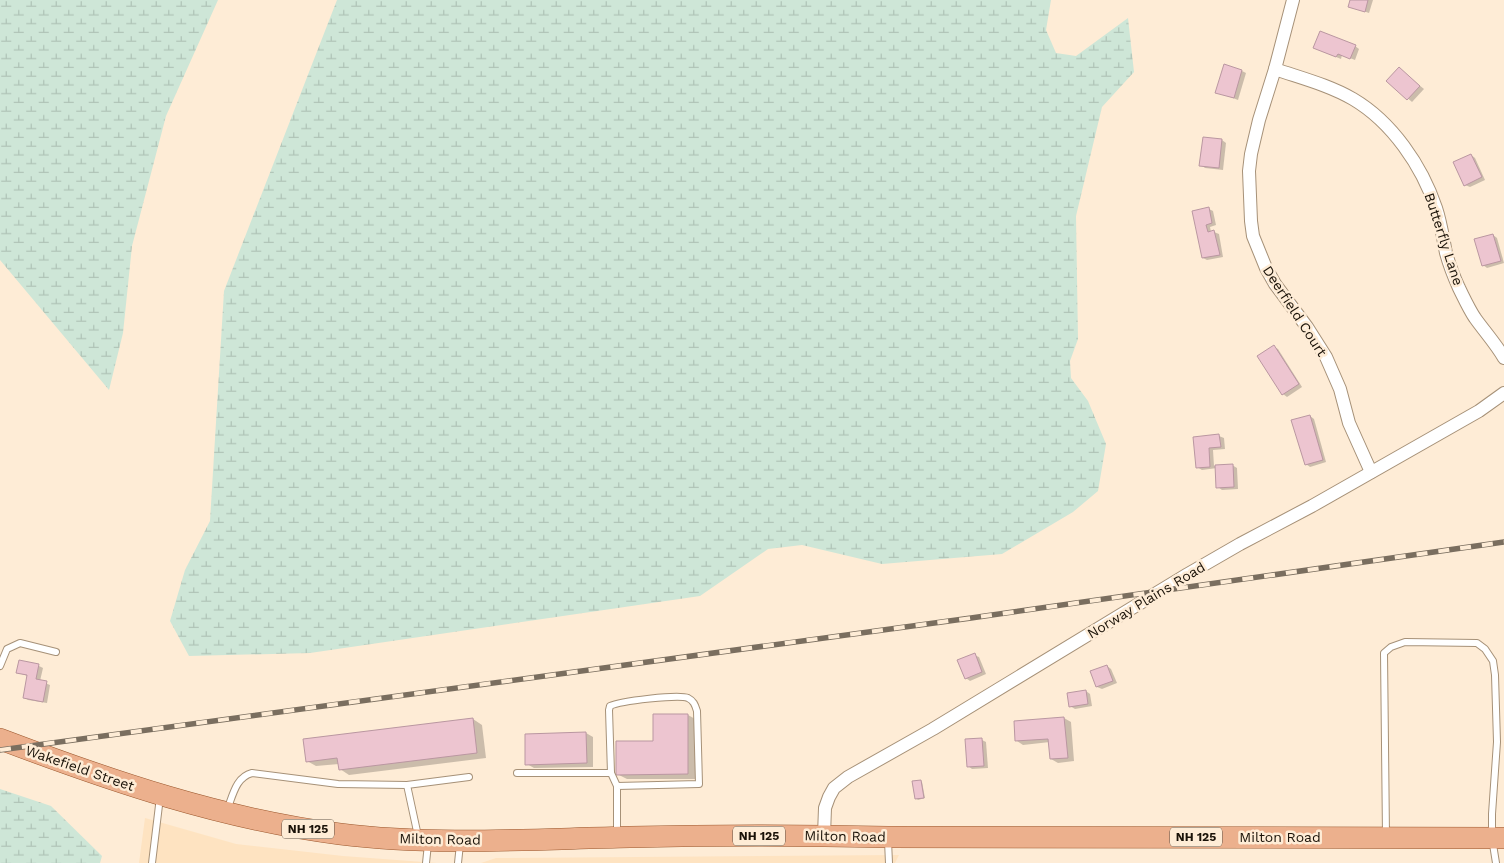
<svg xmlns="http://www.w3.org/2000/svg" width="1504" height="863" font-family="'Work Sans',sans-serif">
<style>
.built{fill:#fee3c1}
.wetland{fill:url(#wetland-marsh)}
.shadow{fill:#0003}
.building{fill:#edc5d0;stroke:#ba97a1}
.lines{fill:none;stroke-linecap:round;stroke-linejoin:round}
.service-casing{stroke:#a69178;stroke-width:8}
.minor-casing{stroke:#a69178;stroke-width:14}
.primary-casing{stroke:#9b572d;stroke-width:22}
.service{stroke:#fff;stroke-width:6}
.minor{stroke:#fff;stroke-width:12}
.primary{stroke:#ecb08d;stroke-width:21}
.rail-casing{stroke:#7a6e5f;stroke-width:5.5}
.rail{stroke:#feecd6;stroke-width:4;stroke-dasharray:11;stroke-linecap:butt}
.labels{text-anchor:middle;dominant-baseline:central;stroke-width:5;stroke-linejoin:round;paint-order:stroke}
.shield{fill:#feecd6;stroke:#5e5346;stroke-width:1}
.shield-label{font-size:12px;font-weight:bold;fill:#1a1208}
.street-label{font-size:14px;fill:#1a1208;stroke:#feecd6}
</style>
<defs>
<pattern id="wetland-marsh" width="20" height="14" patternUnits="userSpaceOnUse" patternTransform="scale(1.25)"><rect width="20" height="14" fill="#cee6d7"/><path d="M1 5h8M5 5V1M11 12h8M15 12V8" fill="none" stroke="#b0c4b7"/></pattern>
</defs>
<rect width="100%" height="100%" fill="#feecd6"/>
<g class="built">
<path d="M 145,818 L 236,844 L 343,856 L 437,863 L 139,863 Z"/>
<path d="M 899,855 L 895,863 L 481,863 L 496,858 Z"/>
</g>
<g class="wetland">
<path d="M 0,0 L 218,0 L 166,116 L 132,246 L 123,333 L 109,390 L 0,260 Z"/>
<path d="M 337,0 L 1051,0 L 1046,30 L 1056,53 L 1076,56 L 1128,18 L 1134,72 L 1102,107 L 1076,216 L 1078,339 L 1070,361 L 1071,378 L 1088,401 L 1106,444 L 1098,491 L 1073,512 L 1002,554 L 882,564 L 802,545 L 768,549 L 700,596 L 310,653 L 189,656 L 170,621 L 185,570 L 210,521 L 224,291 Z"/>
<path d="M 0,789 L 51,806 L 102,856 L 100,863 L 0,863 Z"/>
</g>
<g class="shadow">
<path d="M 1351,0 L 1373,0 L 1369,13 L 1349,6 Z"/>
<path d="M 1355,46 L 1359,49 L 1355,60 L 1342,55 L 1341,59 L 1319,50 Z"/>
<path d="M 1399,69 L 1424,89 L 1412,102 L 1388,81 Z"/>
<path d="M 1242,71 L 1246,73 L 1238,100 L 1217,92 Z"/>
<path d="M 1222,140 L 1226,143 L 1223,170 L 1205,168 L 1201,165 Z"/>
<path d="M 1471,155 L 1475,158 L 1485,180 L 1470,187 L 1465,185 Z"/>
<path d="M 1209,209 L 1213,211 L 1216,225 L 1210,227 L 1211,232 L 1214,232 L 1219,234 L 1223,257 L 1207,260 L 1203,258 L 1193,212 Z"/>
<path d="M 1493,235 L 1497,238 L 1504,263 L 1487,268 L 1483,265 Z"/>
<path d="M 1274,347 L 1278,349 L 1302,387 L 1287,397 L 1283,394 Z"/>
<path d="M 1310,416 L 1314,419 L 1326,462 L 1310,467 L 1306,464 Z"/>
<path d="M 1219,436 L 1224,438 L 1225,449 L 1213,450 L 1214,466 L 1232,465 L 1237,468 L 1238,489 L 1222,490 L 1218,487 L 1217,468 L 1202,470 L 1197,467 L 1195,438 Z"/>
<path d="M 974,655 L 979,657 L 986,674 L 970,681 L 966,678 Z"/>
<path d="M 39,666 L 43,668 L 40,681 L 50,685 L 47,703 L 28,700 L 24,697 L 28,676 L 18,673 Z"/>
<path d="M 1107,666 L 1111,669 L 1117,683 L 1102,689 L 1097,687 L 1092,672 Z"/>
<path d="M 1086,691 L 1090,694 L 1092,706 L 1075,709 L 1070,706 Z"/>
<path d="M 688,715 L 697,720 L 697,779 L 627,779 L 617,774 Z"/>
<path d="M 1064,718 L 1071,722 L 1074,761 L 1058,763 L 1051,759 L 1050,742 L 1023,745 L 1017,741 L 1015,723 Z"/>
<path d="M 473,719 L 482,725 L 486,758 L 349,775 L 340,769 L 339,764 L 316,766 L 307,761 Z"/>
<path d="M 586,733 L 593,737 L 593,767 L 534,768 L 527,764 Z"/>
<path d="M 982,740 L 986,742 L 988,768 L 972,769 L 968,766 Z"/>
<path d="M 921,781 L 922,782 L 925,798 L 918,800 L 916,798 Z"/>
</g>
<g class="building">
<path d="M 1350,0 L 1368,0 L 1365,12 L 1348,7 Z"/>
<path d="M 1320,31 L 1356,45 L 1350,59 L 1338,54 L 1336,57 L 1313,48 Z"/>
<path d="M 1224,64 L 1242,70 L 1234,98 L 1215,93 Z"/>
<path d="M 1399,67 L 1420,86 L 1407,100 L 1386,81 Z"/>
<path d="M 1203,137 L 1222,139 L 1219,168 L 1199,166 Z"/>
<path d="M 1471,154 L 1482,177 L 1464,186 L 1453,162 Z"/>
<path d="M 1209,207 L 1212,223 L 1206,225 L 1208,232 L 1214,230 L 1220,255 L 1202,258 L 1192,211 Z"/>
<path d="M 1493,234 L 1501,261 L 1482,266 L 1474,239 Z"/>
<path d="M 1274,345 L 1299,384 L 1282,395 L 1257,356 Z"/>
<path d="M 1310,415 L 1323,460 L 1305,465 L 1291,420 Z"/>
<path d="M 1219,434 L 1221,447 L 1209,448 L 1210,467 L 1196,468 L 1193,437 Z"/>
<path d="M 1233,464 L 1234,487 L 1216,488 L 1215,465 Z"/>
<path d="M 975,653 L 982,672 L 965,679 L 957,660 Z"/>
<path d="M 19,660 L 39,664 L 36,679 L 47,681 L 43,702 L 23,698 L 27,675 L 16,673 Z"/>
<path d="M 1107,665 L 1113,681 L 1096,687 L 1090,671 Z"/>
<path d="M 1086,690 L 1088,704 L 1069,707 L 1067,693 Z"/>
<path d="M 653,714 L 688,714 L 688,774 L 616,775 L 616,741 L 653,741 Z"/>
<path d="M 1064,717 L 1068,758 L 1050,759 L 1048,739 L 1015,741 L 1014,721 Z"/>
<path d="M 473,718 L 477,753 L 339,770 L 337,758 L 306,762 L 303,739 Z"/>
<path d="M 586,732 L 587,763 L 525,765 L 525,734 Z"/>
<path d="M 982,738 L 984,766 L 967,767 L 965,739 Z"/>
<path d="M 921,780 L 924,798 L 915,799 L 912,781 Z"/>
</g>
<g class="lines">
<defs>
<g id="service">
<path d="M 0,666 L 7,649 L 20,643 L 56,652"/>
<path d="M 517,773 L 611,773"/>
<path d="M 407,785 L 469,777"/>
<path d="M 617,786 L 699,784 L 697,711 C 695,705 694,701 688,698 C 679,694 620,701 610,706 L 609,710 L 611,773 L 617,786 L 617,834"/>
<path d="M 227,810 C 233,795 236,777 252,773 L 338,784 L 407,785 L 418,836"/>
<path d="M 1386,836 L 1384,653 L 1391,647 L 1405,642 L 1477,643 L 1485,649 L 1493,661 L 1495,675 L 1497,742 L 1492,814 L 1492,838 L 1496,863"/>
<path d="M 888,841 L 889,863"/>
<path d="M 152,863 L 160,797"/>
<path d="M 426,863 L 428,844"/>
<path d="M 458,863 L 460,844"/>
</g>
<g id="minor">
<path d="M 1293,0 L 1275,69 L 1259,120 L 1251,154 L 1249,171 L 1251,221 L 1253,236 L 1266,268 L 1275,284 L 1307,327 L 1326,357 L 1340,389 L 1349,423 L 1371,472"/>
<path d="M 1275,69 C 1301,78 1329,85 1353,99 C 1392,122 1422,166 1436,208 C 1441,223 1443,238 1446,253 C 1449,264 1454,277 1459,288 C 1464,298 1469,309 1475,318 C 1485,332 1496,344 1504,358"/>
<path d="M 824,835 L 825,808 L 829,797 L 834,788 L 848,777 L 933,729 L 1188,574 L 1240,544 L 1312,506 L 1479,411 L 1504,393"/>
</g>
<path id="primary" d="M 0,739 C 111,781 222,819 340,834 C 436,846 534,839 630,837 C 716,835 802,835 888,837 L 1504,838"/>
</defs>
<use href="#service" class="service-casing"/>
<use href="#minor" class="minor-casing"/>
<use href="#primary" class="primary-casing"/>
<use href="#service" class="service"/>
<use href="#minor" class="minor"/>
<use href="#primary" class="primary"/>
<defs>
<path id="rail" d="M 0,750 L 971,618 L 1504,542"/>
</defs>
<use href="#rail" class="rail-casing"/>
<use href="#rail" class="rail"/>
</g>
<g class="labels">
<g class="shield">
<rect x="282" y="819.5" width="52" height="19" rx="4"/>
<rect x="733" y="826.5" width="52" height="19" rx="4"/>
<rect x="1170" y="827.5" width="52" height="19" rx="4"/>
</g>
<g class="shield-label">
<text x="308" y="829">NH 125</text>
<text x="759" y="836">NH 125</text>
<text x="1196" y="837">NH 125</text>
</g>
<g class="street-label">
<text transform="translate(1444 239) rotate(72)">Butterfly Lane</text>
<text transform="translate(1295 311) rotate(57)">Deerfield Court</text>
<text transform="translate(1146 600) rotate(-31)">Norway Plains Road</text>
<text transform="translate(80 768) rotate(19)">Wakefield Street</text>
<text transform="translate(845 836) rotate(1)">Milton Road</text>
<text x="1280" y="837">Milton Road</text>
<text transform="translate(440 839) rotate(1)">Milton Road</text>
</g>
</g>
</svg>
